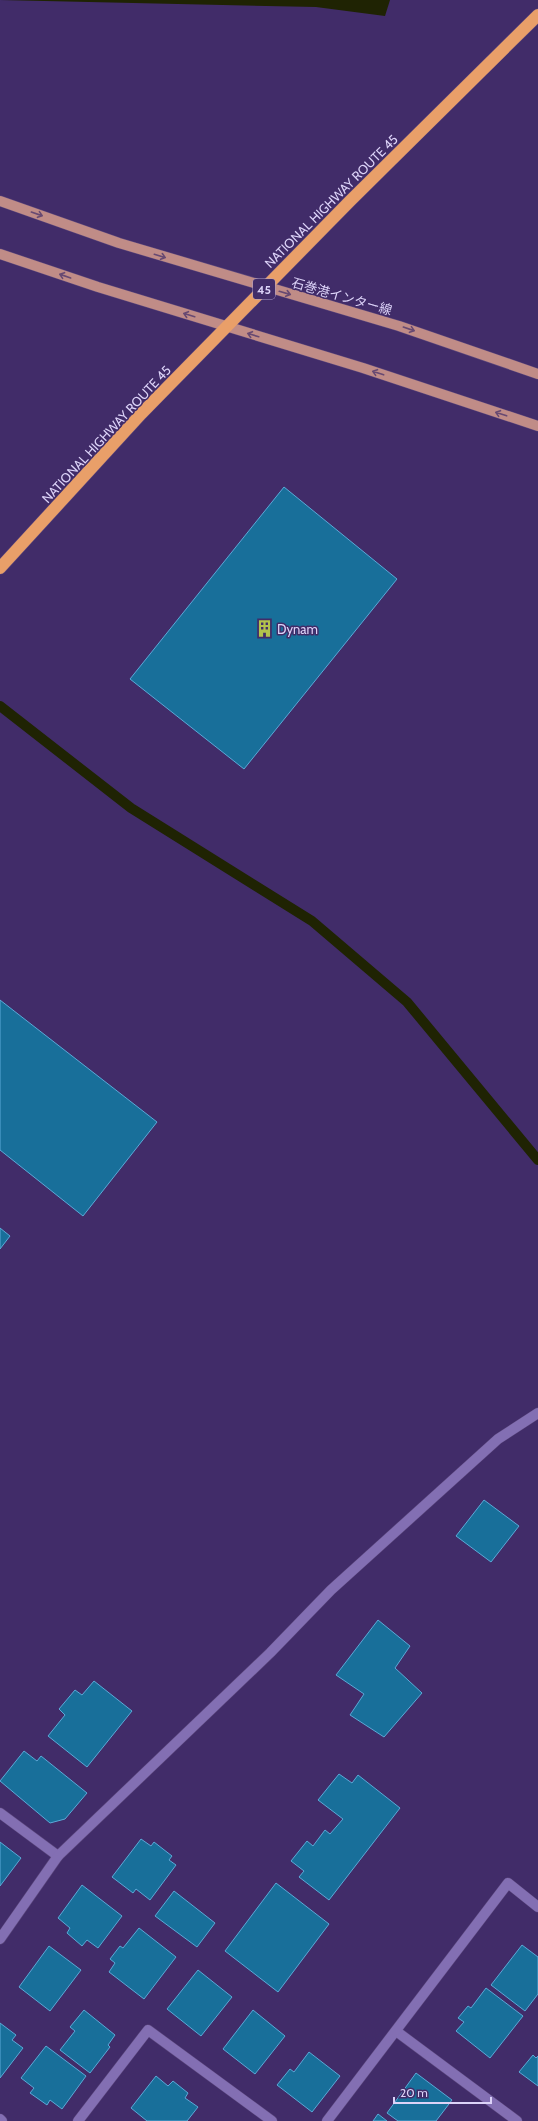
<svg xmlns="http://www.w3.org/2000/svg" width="538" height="2121" font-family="Cabin,'Noto Sans JP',sans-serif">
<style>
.water{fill:#1f2303}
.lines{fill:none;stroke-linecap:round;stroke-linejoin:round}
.stream{stroke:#1f2303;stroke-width:10}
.building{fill:#186f9a;stroke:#5ba9d7}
.minor-casing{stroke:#5b477c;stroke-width:11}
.major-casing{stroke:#5b477c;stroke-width:11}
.highway-casing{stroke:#5b477c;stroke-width:13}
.minor{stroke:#836fb3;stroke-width:10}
.major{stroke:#c08c87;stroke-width:10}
.highway{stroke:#e99f69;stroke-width:12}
.oneway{stroke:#674972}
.labels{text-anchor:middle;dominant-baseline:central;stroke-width:3;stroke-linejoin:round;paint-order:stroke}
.shield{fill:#412c69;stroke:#aea1cd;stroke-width:1}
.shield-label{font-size:12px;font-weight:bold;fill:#dcd3f8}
.street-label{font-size:13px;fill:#dcd3f8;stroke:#412c69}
.poi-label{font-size:13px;fill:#dcd3f8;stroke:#412c69;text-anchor:start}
</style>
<rect width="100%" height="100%" fill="#412c69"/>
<path class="water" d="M 0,0 L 390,0 L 385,16 L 316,7 Z"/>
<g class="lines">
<path class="stream" d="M 0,706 L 131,808 L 312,921 L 407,1002 L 538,1160"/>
</g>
<g class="building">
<path d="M 284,487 L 397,579 L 244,769 L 130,679 Z"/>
<path d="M 0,1000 L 157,1122 L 83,1216 L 0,1150 Z"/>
<path d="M 0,1228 L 10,1236 L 0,1249 Z"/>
<path d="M 484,1500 L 519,1526 L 491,1562 L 456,1536 Z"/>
<path d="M 378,1620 L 410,1646 L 395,1668 L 422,1693 L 384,1737 L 350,1715 L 364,1694 L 336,1675 Z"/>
<path d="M 94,1681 L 132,1711 L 87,1767 L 48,1736 L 65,1715 L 59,1709 L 75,1690 L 82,1695 Z"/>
<path d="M 24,1751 L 37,1761 L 41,1756 L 87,1793 L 65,1819 L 50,1823 L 0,1781 Z"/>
<path d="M 339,1774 L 352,1783 L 358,1775 L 400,1808 L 329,1900 L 299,1877 L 304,1871 L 291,1861 L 307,1841 L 313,1846 L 325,1830 L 330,1834 L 343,1819 L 318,1800 Z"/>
<path d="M 141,1839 L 151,1846 L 154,1842 L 172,1856 L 169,1860 L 176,1865 L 150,1900 L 136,1889 L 133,1893 L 112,1877 Z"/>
<path d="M 0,1842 L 21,1858 L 0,1886 Z"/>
<path d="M 276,1883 L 329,1924 L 278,1992 L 225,1951 Z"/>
<path d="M 82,1885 L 122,1916 L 98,1948 L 87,1940 L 82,1946 L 67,1933 L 70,1928 L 58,1918 Z"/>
<path d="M 174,1891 L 215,1923 L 197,1947 L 155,1916 Z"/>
<path d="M 139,1928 L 176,1957 L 144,1999 L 109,1972 L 115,1963 L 110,1959 L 120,1946 L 123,1948 Z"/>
<path d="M 522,1945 L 538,1957 L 538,1994 L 525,2011 L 491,1985 Z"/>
<path d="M 49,1946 L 81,1970 L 50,2011 L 19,1987 Z"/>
<path d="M 198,1970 L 232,1997 L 201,2036 L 167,2009 Z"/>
<path d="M 486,1988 L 523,2016 L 490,2058 L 456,2031 L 464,2022 L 458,2018 L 468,2006 L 471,2008 Z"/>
<path d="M 84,2010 L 115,2035 L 108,2045 L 110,2047 L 90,2073 L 60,2050 L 75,2031 L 70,2027 Z"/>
<path d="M 253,2010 L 285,2036 L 255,2074 L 223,2049 Z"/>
<path d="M 0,2023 L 16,2035 L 12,2040 L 23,2048 L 0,2078 Z"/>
<path d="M 46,2046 L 86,2076 L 62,2109 L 50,2100 L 47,2105 L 30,2093 L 34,2088 L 21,2078 Z"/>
<path d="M 309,2052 L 340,2076 L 312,2112 L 277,2085 L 290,2069 L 294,2072 Z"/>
<path d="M 533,2055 L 536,2058 L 538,2056 L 538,2086 L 519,2072 Z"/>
<path d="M 416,2073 L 452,2100 L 436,2121 L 398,2121 L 387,2113 Z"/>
<path d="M 156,2076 L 168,2086 L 173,2081 L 188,2093 L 185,2098 L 198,2107 L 187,2121 L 147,2121 L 131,2108 Z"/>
<path d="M 378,2114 L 387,2121 L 373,2121 Z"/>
</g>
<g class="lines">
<defs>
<g id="minor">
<path d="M 0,1813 L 58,1856"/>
<path d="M 0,1939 L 58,1856 L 270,1653 L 331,1590 L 498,1439 L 538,1413"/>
<path d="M 396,2031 L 517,2121"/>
<path d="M 0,2119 L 2,2121"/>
<path d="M 78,2121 L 148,2030 L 272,2121"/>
<path d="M 327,2121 L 508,1883 L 538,1907"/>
</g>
<g id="major">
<path d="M 0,201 L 119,243 L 399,326 L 538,374"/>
<path d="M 0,254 L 98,287 L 363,368 L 538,426"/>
</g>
<path id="highway" d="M 0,568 L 141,414 L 350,201 L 538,15"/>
</defs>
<use href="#minor" class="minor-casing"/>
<use href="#major" class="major-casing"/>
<use href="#highway" class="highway-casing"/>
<use href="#minor" class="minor"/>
<use href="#major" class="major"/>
<use href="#highway" class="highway"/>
</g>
<defs><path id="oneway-shaft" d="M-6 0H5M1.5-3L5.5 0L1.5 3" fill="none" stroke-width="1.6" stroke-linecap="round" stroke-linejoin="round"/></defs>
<g class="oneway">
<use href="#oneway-shaft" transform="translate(37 214) rotate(19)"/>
<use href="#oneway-shaft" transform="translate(160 256) rotate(17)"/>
<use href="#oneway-shaft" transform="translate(65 276) rotate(-161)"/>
<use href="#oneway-shaft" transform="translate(285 293) rotate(16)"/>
<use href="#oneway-shaft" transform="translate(189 315) rotate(-163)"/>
<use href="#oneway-shaft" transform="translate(409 329) rotate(19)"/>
<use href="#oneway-shaft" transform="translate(253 335) rotate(-163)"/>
<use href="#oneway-shaft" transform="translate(378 373) rotate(-162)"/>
<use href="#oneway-shaft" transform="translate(501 414) rotate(-162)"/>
</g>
<defs>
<symbol id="building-bare" viewBox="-9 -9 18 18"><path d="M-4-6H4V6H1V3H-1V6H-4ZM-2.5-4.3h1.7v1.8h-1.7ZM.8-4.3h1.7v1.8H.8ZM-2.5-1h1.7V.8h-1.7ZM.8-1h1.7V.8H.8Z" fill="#b2c34c" stroke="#412c69" stroke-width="2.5" paint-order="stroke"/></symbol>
</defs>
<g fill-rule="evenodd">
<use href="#building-bare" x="252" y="616" width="25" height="25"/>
</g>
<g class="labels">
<rect class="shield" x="253" y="279" width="22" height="20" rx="3"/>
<g class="shield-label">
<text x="264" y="289">45</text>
</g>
<g class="street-label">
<text transform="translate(331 201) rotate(-45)">NATIONAL HIGHWAY ROUTE 45</text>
<text transform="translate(342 296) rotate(16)">石巻港インター線</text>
<text transform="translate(106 434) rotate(-47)">NATIONAL HIGHWAY ROUTE 45</text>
</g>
<g class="poi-label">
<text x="277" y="629">Dynam</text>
</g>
</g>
<path d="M394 2097v6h97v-6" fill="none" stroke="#dcd3f8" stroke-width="2"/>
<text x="400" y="2097" font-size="12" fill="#dcd3f8" stroke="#412c69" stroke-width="3" paint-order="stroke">20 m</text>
</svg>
